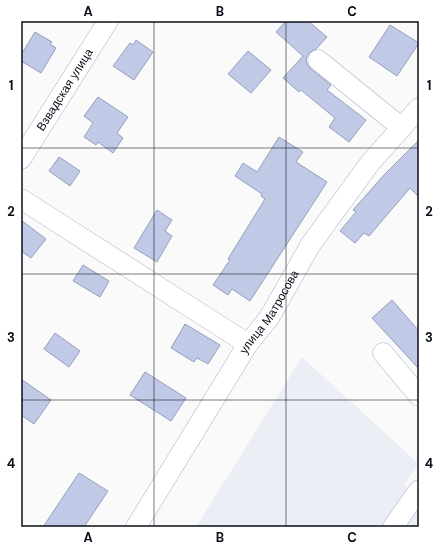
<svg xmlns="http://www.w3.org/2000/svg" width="440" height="548" font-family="'DM Sans',sans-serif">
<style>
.built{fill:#eceef6}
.building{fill:#c0cae7;stroke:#969fbb}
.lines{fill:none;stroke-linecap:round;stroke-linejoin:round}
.minor-casing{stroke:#a6b0cc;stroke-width:21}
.minor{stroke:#fff;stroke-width:20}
.grid{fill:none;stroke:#0b0e18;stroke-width:1;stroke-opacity:0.55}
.labels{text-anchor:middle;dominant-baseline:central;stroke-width:3;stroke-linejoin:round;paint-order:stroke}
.street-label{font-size:12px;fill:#0b0e18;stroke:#fff}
.neatline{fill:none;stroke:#0b0e18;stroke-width:1.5}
.grid-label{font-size:13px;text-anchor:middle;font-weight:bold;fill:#0b0e18}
</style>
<rect width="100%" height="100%" fill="#fafafa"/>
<path class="built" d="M 302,357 L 419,464 L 404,485 L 419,495 L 419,527 L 196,527 Z"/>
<g class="building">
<path d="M 286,21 L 308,21 L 327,37 L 316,49 L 309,53 L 306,59 L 307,64 L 311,69 L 331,85 L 327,90 L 366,120 L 349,142 L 329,127 L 335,118 L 301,90 L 299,92 L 283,78 L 303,56 L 276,32 Z"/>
<path d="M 390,25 L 419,43 L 397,76 L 369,57 Z"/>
<path d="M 35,32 L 52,42 L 50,44 L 56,48 L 41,73 L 21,61 L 21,55 Z"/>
<path d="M 136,40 L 153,52 L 134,80 L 113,66 L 130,43 L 133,45 Z"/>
<path d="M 248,51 L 271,70 L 251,93 L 228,74 Z"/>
<path d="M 98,97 L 128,117 L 117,133 L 123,138 L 113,153 L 98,142 L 96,145 L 84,137 L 93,123 L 84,116 Z"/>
<path d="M 279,137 L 303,152 L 296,162 L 327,182 L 250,301 L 232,289 L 228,295 L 213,285 L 230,260 L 228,259 L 265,199 L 261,196 L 262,194 L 235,176 L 243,163 L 257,172 Z"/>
<path d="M 419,140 L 419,197 L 410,188 L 369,236 L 364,233 L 355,243 L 340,231 L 356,212 L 353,210 L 383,176 Z"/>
<path d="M 59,157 L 80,171 L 70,186 L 49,171 Z"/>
<path d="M 157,210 L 172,220 L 165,231 L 172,236 L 157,262 L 134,248 Z"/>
<path d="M 21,220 L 46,239 L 31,258 L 21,251 Z"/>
<path d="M 83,265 L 109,281 L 100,297 L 73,281 Z"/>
<path d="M 392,300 L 419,331 L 419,369 L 372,318 Z"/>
<path d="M 185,324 L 220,345 L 208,364 L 197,358 L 194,362 L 171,348 Z"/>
<path d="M 55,333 L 80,351 L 69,367 L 44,349 Z"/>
<path d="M 145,372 L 186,398 L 171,421 L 130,395 Z"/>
<path d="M 21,379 L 51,400 L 34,424 L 21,415 Z"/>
<path d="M 79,473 L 108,491 L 84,527 L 43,527 Z"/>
</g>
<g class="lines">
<defs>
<g id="minor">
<path d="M 318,60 L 402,128"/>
<path id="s1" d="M 21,159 L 108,21"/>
<path d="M 21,199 L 248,344"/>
<path d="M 383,353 L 419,396"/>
<path id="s2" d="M 136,527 L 248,344 L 269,318 L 311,244 L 370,163 L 419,108"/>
<path d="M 393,527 L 419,490"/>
</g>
</defs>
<use href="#minor" class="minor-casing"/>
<use href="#minor" class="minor"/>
</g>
<path class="grid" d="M 154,21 L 154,527M 286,21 L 286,527M 21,148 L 419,148M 21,274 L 419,274M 21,400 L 419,400"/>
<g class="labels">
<g class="street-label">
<text stroke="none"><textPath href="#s1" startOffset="82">Взвадская улица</textPath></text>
<text stroke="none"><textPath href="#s2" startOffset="253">улица Матросова</textPath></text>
</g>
</g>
<rect width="440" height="548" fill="none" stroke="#ffffff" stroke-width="44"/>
<rect x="22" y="22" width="396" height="504" class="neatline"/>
<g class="grid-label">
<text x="88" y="16">A</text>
<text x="220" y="16">B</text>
<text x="352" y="16">C</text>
<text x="11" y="90">1</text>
<text x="429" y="90">1</text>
<text x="11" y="216">2</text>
<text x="429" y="216">2</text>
<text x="11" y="342">3</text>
<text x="429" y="342">3</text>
<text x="11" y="468">4</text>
<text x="429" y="468">4</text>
<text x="88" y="542">A</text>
<text x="220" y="542">B</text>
<text x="352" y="542">C</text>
</g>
</svg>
